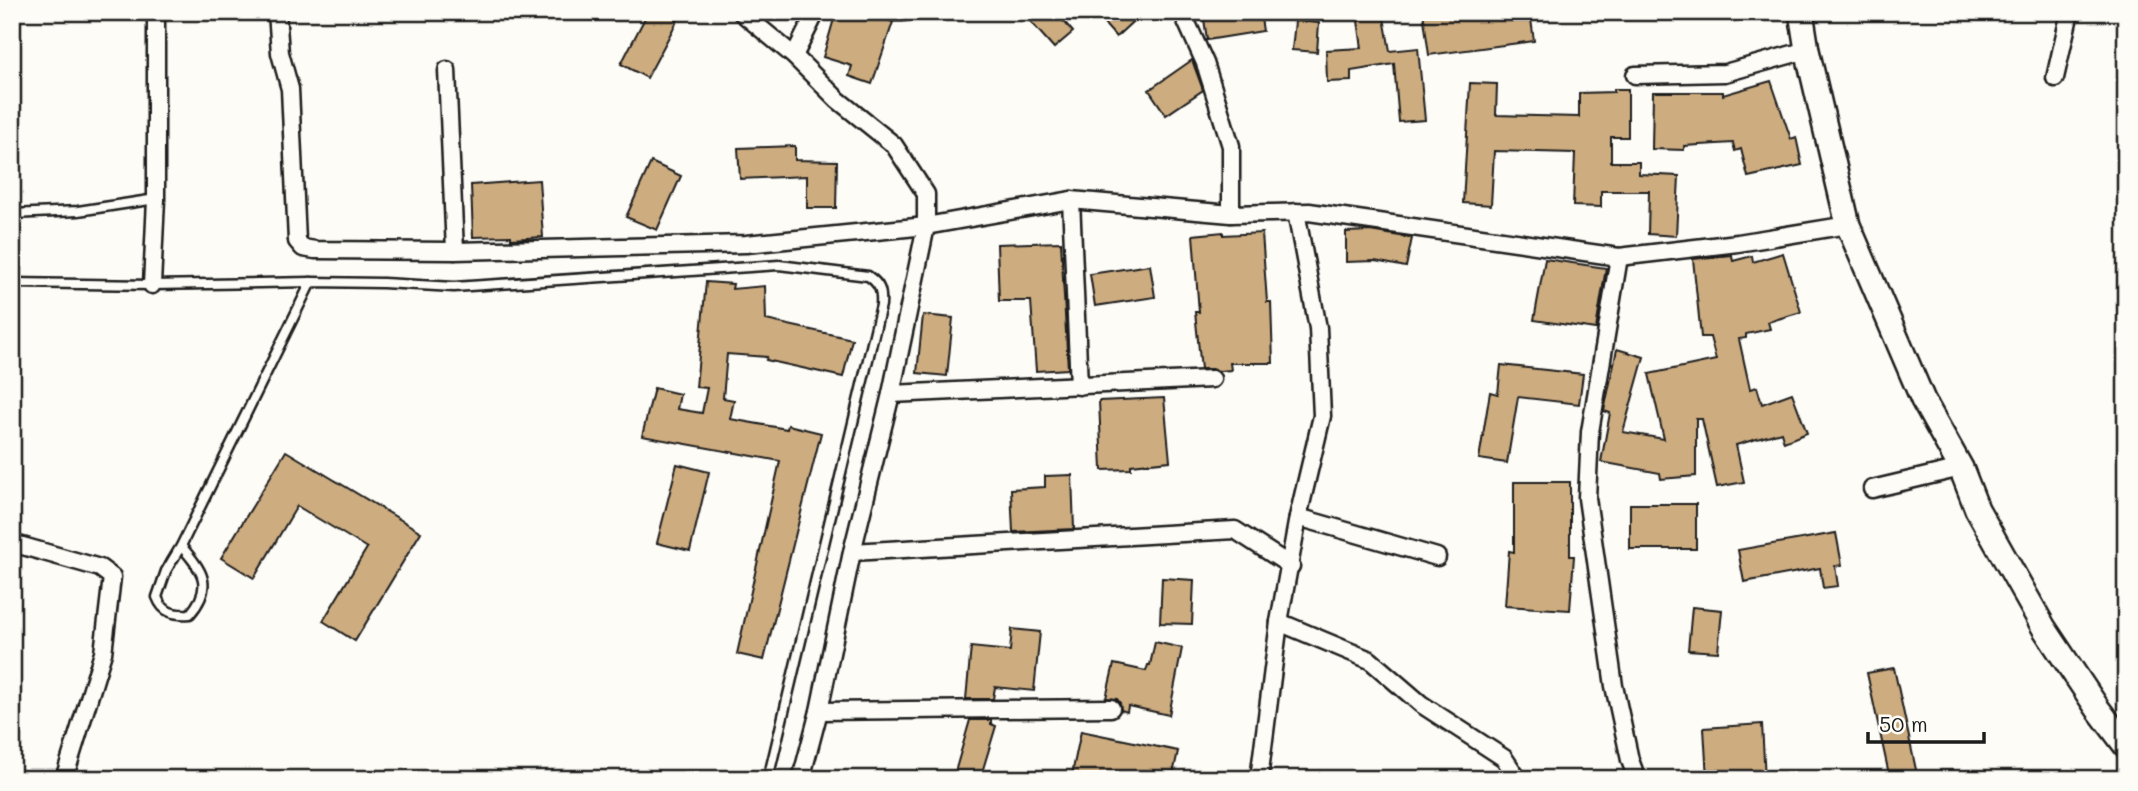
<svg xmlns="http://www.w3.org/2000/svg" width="2138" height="791" font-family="Mali,sans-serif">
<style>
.building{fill:#cdac80;stroke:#1c1c1c;stroke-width:2}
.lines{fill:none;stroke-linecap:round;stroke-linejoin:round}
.service-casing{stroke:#1c1c1c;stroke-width:13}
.minor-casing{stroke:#1c1c1c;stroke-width:21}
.secondary-casing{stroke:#1c1c1c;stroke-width:28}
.service{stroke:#fdfcf7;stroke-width:8}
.minor{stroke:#fdfcf7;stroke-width:16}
.secondary{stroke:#fdfcf7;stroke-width:23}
</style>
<rect width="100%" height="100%" fill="#fdfcf7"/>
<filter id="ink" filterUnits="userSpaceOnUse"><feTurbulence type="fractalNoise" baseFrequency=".0143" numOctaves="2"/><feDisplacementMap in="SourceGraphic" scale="14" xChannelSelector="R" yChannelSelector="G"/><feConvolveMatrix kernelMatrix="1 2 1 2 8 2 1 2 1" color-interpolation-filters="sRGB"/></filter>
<g filter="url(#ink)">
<g class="building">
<path d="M 648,12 L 682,12 L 647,78 L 621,64 Z"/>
<path d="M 836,12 L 874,12 L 893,22 L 872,84 L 849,76 L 852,66 L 823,57 Z"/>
<path d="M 1022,12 L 1056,12 L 1073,32 L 1054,48 Z"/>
<path d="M 1094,12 L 1143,12 L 1116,37 Z"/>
<path d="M 1203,12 L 1260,12 L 1263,31 L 1207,40 Z"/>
<path d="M 1371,12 L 1383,12 L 1390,51 L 1418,48 L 1425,120 L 1399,122 L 1394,64 L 1351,71 L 1351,81 L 1327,82 L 1326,50 L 1362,48 L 1357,14 Z"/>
<path d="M 1423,12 L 1530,12 L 1534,41 L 1429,55 Z"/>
<path d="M 1295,21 L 1319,23 L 1317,52 L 1292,50 Z"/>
<path d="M 1192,60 L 1203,90 L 1166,115 L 1149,90 Z"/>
<path d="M 1771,81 L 1791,139 L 1796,137 L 1802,165 L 1748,177 L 1741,149 L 1735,151 L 1733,143 L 1684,146 L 1684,150 L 1652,149 L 1653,92 L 1723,92 L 1723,95 Z"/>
<path d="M 1470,83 L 1497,84 L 1496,115 L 1579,117 L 1579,93 L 1614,92 L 1614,89 L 1628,89 L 1628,137 L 1611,137 L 1611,162 L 1639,162 L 1639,174 L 1679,176 L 1676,236 L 1648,234 L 1649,191 L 1601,191 L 1601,207 L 1573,206 L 1575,153 L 1494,151 L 1491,205 L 1463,203 Z"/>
<path d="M 795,146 L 795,160 L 837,161 L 836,208 L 807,208 L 807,176 L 740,179 L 738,148 Z"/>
<path d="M 651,162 L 681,176 L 657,230 L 626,217 Z"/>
<path d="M 539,180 L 543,237 L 511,239 L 511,236 L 473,237 L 471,185 Z"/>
<path d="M 1370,231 L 1412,238 L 1406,267 L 1375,261 L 1346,262 L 1346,232 Z"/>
<path d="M 1223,232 L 1223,235 L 1262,233 L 1267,302 L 1271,302 L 1273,363 L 1230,363 L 1231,370 L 1219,371 L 1212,369 L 1201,369 L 1195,312 L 1199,312 L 1193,235 Z"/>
<path d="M 1061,242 L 1068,369 L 1036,371 L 1031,301 L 999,301 L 997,244 Z"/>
<path d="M 1783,253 L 1801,312 L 1768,322 L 1770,329 L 1746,334 L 1746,338 L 1739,339 L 1750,389 L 1757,387 L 1762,404 L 1792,393 L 1807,433 L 1784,442 L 1781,432 L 1736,445 L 1744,482 L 1717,487 L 1702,419 L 1696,419 L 1696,476 L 1661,479 L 1660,473 L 1601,462 L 1610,413 L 1604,411 L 1617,349 L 1644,357 L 1623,432 L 1664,439 L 1649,374 L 1716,360 L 1710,337 L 1701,337 L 1693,259 L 1732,255 L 1733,261 L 1752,256 L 1753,262 Z"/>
<path d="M 1545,259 L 1606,268 L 1596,329 L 1534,320 Z"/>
<path d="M 1150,265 L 1155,297 L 1095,306 L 1090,274 Z"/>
<path d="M 706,282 L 733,284 L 732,289 L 765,286 L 766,320 L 852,339 L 843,377 L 766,360 L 767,357 L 727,354 L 723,398 L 734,400 L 730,419 L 787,429 L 788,425 L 821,433 L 764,660 L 737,654 L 780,461 L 642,436 L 654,388 L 680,394 L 677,409 L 702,413 L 707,388 L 696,387 Z"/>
<path d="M 923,315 L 953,318 L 947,376 L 917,373 Z"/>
<path d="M 1501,365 L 1583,374 L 1579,404 L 1518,397 L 1507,463 L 1479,459 L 1490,392 L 1498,394 Z"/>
<path d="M 1164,398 L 1170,461 L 1131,465 L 1131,469 L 1102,470 L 1099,401 Z"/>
<path d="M 286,451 L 421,532 L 355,641 L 323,621 L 367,548 L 297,506 L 254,578 L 221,558 Z"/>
<path d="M 677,464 L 709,472 L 690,551 L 657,543 Z"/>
<path d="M 1072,475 L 1074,529 L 1013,532 L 1011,489 L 1045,487 L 1045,476 Z"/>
<path d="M 1514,482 L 1570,482 L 1570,556 L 1574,556 L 1570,610 L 1505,606 L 1509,551 L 1514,552 Z"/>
<rect x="1630" y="504" width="66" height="45"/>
<path d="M 1836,533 L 1842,565 L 1835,566 L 1838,586 L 1823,588 L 1820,568 L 1744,582 L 1738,550 Z"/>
<path d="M 1162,578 L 1194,580 L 1192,624 L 1160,623 Z"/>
<path d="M 1692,607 L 1722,610 L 1718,652 L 1688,650 Z"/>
<path d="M 1012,629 L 1040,632 L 1034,691 L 995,687 L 993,699 L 966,699 L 971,647 L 1010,651 Z"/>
<path d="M 1155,642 L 1182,648 L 1169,715 L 1128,706 L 1127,712 L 1121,710 L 1120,703 L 1117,699 L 1106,698 L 1114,664 L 1146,671 L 1148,665 L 1150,665 Z"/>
<path d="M 1894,668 L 1918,779 L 1890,779 L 1867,673 Z"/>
<path d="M 970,720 L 991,720 L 991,724 L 996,726 L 980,779 L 955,772 Z"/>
<path d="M 1762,724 L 1765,779 L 1707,779 L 1704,728 Z"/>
<path d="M 1081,731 L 1178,751 L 1172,779 L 1071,779 Z"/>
</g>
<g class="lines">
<defs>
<g id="service">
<path d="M 12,214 L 78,211 L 156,199"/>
<path d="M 12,283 L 152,285 L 311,282 L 383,283 L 454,287 L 779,265 L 868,276 C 880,284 882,291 881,305 L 768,779"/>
<path d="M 181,546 C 203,571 214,586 190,614 C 174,615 163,613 157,597 L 166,571 L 181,546 L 311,282"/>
</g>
<g id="minor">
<path d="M 277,12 L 280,53 L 290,89 L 297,241 L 303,248 L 315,250 L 455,251 L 746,244 L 926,226 L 1071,200 L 1231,214 L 1309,212 L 1619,257 L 1738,243 L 1848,225"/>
<path d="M 741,12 L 794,56 L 838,100 L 894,145 L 926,194 L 926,226 L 891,394 L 852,552 L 819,711 L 801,779"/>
<path d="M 893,12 L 903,12"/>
<path d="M 1182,12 L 1205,63 L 1231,146 L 1231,214"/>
<path d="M 794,56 L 816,12"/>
<path d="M 447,70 L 455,251"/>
<path d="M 1635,75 L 1725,73 L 1807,50"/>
<path d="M 2055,78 L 2070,12"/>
<path d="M 1071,200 L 1079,386"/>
<path d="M 1619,257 L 1590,432 L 1587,498 L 1614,686 L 1630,760 L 1637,779"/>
<path d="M 152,285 L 156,199 L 156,12"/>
<path d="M 891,394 L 1212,379"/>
<path d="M 1872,489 L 1961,468"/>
<path d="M 1298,517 L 1437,557"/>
<path d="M 12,543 L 100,568 L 112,577 L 103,653 L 64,779"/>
<path d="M 852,552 L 1235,530 L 1291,566"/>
<path d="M 1279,622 L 1370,660 L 1421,704 L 1504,758 L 1518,779"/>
<path d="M 819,711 L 1111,708"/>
<path d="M 1259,779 L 1279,622 L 1298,517 L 1322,416 L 1318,328 L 1296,212"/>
</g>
<path id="secondary" d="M 1801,12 L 1807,50 L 1848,225 L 1923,400 L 1961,468 L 1977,509 L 2044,628 L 2098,709 L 2126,746"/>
</defs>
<use href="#service" class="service-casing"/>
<use href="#minor" class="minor-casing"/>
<use href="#secondary" class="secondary-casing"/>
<use href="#service" class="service"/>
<use href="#minor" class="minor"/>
<use href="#secondary" class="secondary"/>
</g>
</g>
<rect width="2138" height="791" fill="none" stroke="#fdfcf7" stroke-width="42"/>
<rect x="21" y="21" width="2096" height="749" fill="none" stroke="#1c1c1c" stroke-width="2.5" filter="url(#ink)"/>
<path d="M1868 732v10h116v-10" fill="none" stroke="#1c1c1c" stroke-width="3.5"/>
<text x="1879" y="732" font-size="21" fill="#1c1c1c" stroke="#fdfcf7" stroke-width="5" paint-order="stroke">50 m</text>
</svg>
